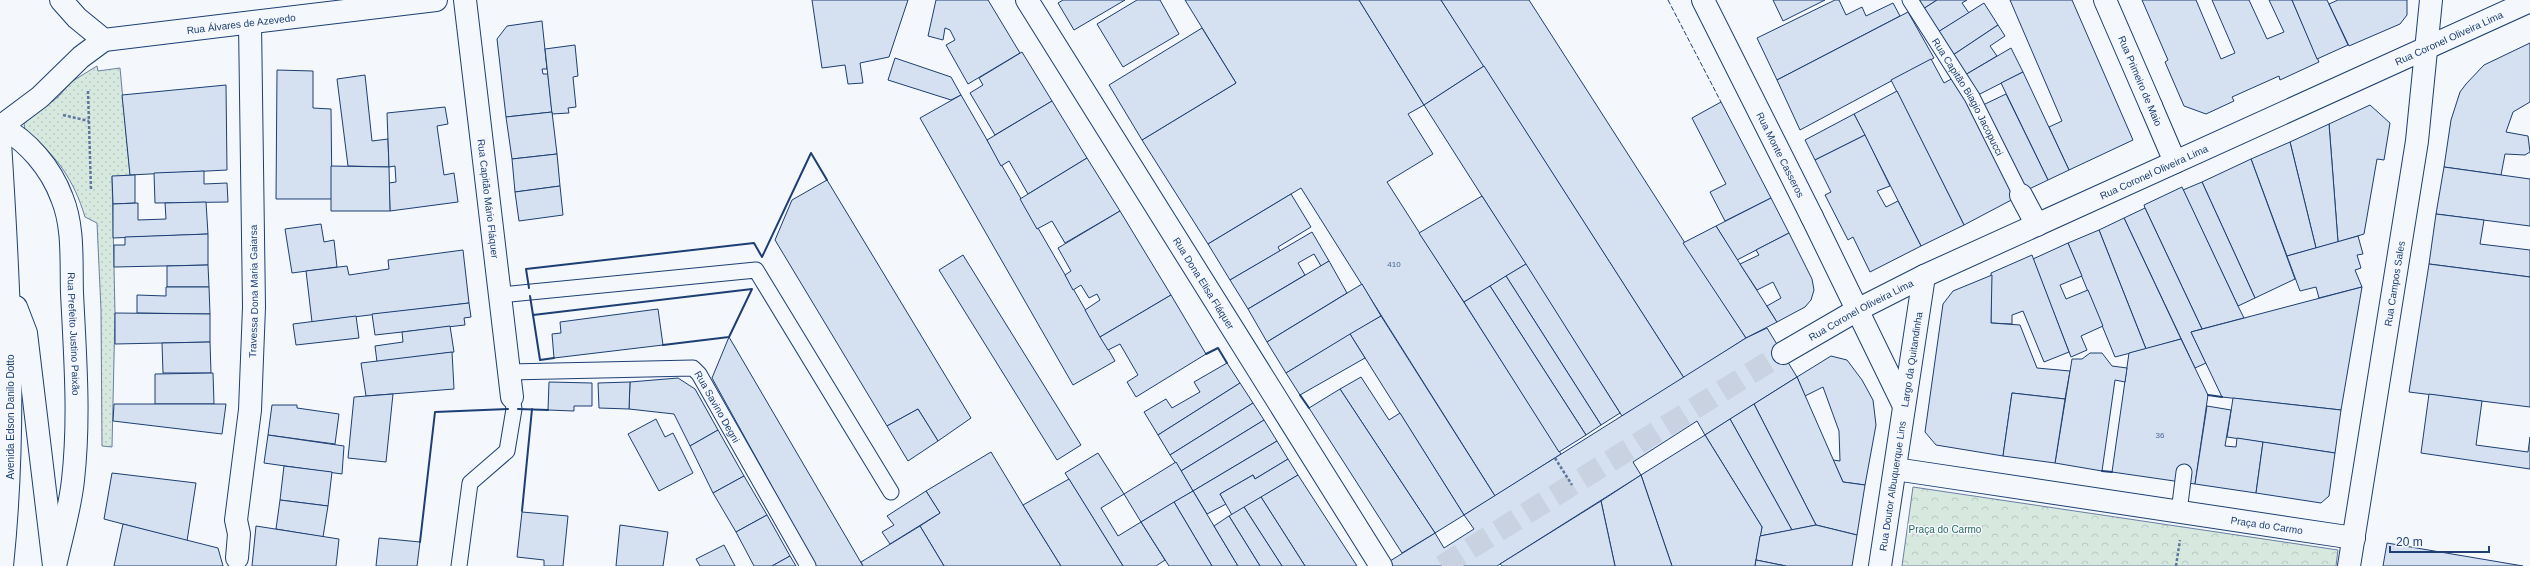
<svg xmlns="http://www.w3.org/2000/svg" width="2530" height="566" font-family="Arial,sans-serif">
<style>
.grass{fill:url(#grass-dots);stroke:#687fa3}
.forest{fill:url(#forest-crowns);stroke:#687fa3}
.building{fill:#d5e0f0;stroke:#1d3f73}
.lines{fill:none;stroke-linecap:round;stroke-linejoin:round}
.pedestrian-tunnel{stroke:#c9d2e0;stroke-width:22;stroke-dasharray:22 11;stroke-linecap:butt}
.service-casing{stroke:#1d3f73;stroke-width:17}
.pedestrian-casing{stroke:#1d3f73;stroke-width:24}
.minor-casing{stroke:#1d3f73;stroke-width:24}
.tertiary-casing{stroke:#1d3f73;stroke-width:24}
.trunk-casing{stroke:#1d3f73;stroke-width:24}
.path{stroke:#5e769c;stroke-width:2.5;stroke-dasharray:3 2;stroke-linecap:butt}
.service{stroke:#f4f7fb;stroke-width:15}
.pedestrian{stroke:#f4f7fb;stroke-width:22}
.minor{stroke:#f4f7fb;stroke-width:22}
.tertiary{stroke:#f4f7fb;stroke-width:22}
.trunk{stroke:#f4f7fb;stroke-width:22}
.fence{stroke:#1d3f73;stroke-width:1;stroke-dasharray:5 2;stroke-linecap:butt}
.wall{stroke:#1d3f73;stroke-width:2}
.labels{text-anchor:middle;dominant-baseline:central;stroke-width:3;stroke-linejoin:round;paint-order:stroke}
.number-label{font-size:8px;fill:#4b6792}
.street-label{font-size:10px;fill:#1d3f73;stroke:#f4f7fb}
.park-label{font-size:10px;fill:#2c6c60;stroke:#f4f7fb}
</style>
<defs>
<pattern id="grass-dots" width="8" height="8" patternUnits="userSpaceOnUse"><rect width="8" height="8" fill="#d7e8df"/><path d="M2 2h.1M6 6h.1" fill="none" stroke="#b8c8c3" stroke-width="1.8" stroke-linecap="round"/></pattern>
<pattern id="forest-crowns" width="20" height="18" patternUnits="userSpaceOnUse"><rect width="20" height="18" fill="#d7e8df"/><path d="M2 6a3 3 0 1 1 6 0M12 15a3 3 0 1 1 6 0" fill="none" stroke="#b8c8c3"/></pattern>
</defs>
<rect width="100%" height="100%" fill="#f4f7fb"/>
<path class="grass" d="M 97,66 L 98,71 L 120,68 L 130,175 L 112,177 L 115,313 L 112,447 L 102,446 L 101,310 L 97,223 L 85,217 C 74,180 56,154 25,131 L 24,123 L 58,97 L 71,82 Z"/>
<path class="forest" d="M 1913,487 L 2338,550 L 2336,566 L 1902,566 Z"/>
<g class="building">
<path d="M 812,0 L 908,0 L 889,57 L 860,63 L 863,83 L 848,84 L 845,65 L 822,68 Z"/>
<path d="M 936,0 L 988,0 L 1020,53 L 968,84 L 946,45 L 955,40 L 950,30 L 945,28 L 943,40 L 928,36 Z"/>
<path d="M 1063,0 L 1125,0 L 1074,30 L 1058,3 Z"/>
<path d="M 1137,0 L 1160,0 L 1179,34 L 1123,67 L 1097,24 Z"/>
<path d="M 1185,0 L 1359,0 L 1424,105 L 1408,114 L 1433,154 L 1387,182 L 1561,454 L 1495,496 L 1301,188 L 1208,244 L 1142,140 L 1236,83 Z"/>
<path d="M 1359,0 L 1441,0 L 1484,66 L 1424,105 Z"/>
<path d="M 1441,0 L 1529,0 L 1746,338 L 1684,378 Z"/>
<path d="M 1773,0 L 1825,0 L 1783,21 Z"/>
<path d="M 1835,0 L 1839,0 L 1846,15 L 1862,7 L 1866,16 L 1893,3 L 1900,16 L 1777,80 L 1757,38 Z"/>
<path d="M 1918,0 L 1937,0 L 1923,9 Z"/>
<path d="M 1937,0 L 1967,0 L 1962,3 L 1969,13 L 1938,32 L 1923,9 Z"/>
<path d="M 2010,0 L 2072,0 L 2133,140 L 2069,170 L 2049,127 L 2062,121 Z"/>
<path d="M 2142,0 L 2196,0 L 2221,59 L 2235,53 L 2212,0 L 2249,0 L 2267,39 L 2284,32 L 2269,0 L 2292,0 L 2319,62 L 2280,80 L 2279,76 L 2232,97 L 2234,101 L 2206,114 L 2184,106 L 2165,62 L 2168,60 Z"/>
<path d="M 2292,0 L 2327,0 L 2348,45 L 2317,59 Z"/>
<path d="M 2338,0 L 2407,0 L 2407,15 L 2400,24 L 2349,46 L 2329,4 Z"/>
<path d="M 1984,3 L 1998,25 L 1953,55 L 1938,32 Z"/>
<path d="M 1908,12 L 1934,58 L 1800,130 L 1777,80 Z"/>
<path d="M 542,21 L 547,69 L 542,69 L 543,74 L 548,74 L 552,112 L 506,117 L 497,39 L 507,26 Z"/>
<path d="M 1998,25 L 2005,36 L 1990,46 L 1997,56 L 1965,75 L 1953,55 Z"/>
<path d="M 1202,28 L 1236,83 L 1142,140 L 1109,85 Z"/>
<path d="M 2530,43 L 2530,102 L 2513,112 L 2506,132 L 2528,136 L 2530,152 L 2525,155 L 2505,154 L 2501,175 L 2444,167 L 2451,120 L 2460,92 L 2466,84 L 2484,65 Z"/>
<path d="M 575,45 L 578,76 L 573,77 L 576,107 L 568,108 L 569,113 L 552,114 L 545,49 Z"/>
<path d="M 2011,48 L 2023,72 L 1978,95 L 1965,75 Z"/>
<path d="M 1022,52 L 1052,101 L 995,135 L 970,93 L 983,85 L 979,78 Z"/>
<path d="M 895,58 L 951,77 L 961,95 L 951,100 L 888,80 Z"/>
<path d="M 1931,59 L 1944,83 L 1955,77 L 2017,197 L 1964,225 L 1891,80 Z"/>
<path d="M 1484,66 L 1684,378 L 1622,416 L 1424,105 Z"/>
<path d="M 277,70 L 313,71 L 313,108 L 331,109 L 332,199 L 276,199 Z"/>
<path d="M 2023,72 L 2069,170 L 2048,180 L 2001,83 Z"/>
<path d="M 365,75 L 372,141 L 388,139 L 389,167 L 348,166 L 337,79 Z"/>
<path d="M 226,85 L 227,170 L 130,175 L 122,95 Z"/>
<path d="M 1897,91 L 1964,225 L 1921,246 L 1854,114 Z"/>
<path d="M 2006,94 L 2048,180 L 2025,191 L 1983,105 Z"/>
<path d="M 961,95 L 1115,361 L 1073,385 L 920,118 Z"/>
<path d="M 1052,101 L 1087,158 L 1028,194 L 1009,161 L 1001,166 L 987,140 Z"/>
<path d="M 1721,102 L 1771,198 L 1725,221 L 1710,192 L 1726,184 L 1692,118 Z"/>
<path d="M 2370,105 L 2390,123 L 2384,160 L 2377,159 L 2364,234 L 2338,242 L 2329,124 Z"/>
<path d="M 445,107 L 448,124 L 437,126 L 444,175 L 454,173 L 458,202 L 390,211 L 389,183 L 396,182 L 395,166 L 389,167 L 387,113 Z"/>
<path d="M 552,112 L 557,154 L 512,159 L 506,117 Z"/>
<path d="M 1854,114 L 1865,135 L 1815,160 L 1805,140 Z"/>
<path d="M 2329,124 L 2338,242 L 2316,248 L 2290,142 Z"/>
<path d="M 1865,135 L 1890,186 L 1877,191 L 1886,207 L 1898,201 L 1921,246 L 1870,272 L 1853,237 L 1848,240 L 1825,195 L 1831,192 L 1815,160 Z"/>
<path d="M 2290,142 L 2316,248 L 2287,256 L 2251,159 Z"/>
<path d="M 557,154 L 560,186 L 515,192 L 512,159 Z"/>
<path d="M 1087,158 L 1120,211 L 1065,243 L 1052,221 L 1037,229 L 1020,199 Z"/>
<path d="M 2251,159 L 2295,279 L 2255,298 L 2202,182 Z"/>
<path d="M 331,166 L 389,167 L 390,211 L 331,211 Z"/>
<path d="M 2444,167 L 2530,179 L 2530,226 L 2436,214 Z"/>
<path d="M 204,171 L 204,184 L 227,183 L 228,202 L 155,203 L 154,173 Z"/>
<path d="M 135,175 L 135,203 L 113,204 L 112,176 Z"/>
<path d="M 827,180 L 971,418 L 938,441 L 918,409 L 887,426 L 775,240 L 792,200 Z"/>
<path d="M 2202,182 L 2255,298 L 2238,306 L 2183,190 Z"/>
<path d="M 560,186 L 563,215 L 519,221 L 515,192 Z"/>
<path d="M 2182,187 L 2238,306 L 2244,318 L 2202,329 L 2145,208 L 2144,205 Z"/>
<path d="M 1291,194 L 1311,227 L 1278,247 L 1280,251 L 1230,280 L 1208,244 Z"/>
<path d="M 1482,196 L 1526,264 L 1464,302 L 1419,233 Z"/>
<path d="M 1771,198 L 1789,233 L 1737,260 L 1716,226 Z"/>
<path d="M 206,202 L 208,234 L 113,238 L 113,204 L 138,203 L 138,220 L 166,219 L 165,203 Z"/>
<path d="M 2145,208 L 2202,329 L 2191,332 L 2206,363 L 2195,368 L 2124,218 Z"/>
<path d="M 1120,211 L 1171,295 L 1100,337 L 1085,310 L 1100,300 L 1097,294 L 1089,298 L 1081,285 L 1073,290 L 1065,275 L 1071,271 L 1058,248 Z"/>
<path d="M 2436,214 L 2484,220 L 2480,244 L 2530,250 L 2530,277 L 2429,264 Z"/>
<path d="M 2124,218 L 2181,339 L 2146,349 L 2099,230 Z"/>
<path d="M 321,224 L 324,242 L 334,240 L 337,267 L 292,273 L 285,229 Z"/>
<path d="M 1716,226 L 1777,322 L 1746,338 L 1683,243 Z"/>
<path d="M 2099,230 L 2146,349 L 2115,357 L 2068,243 Z"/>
<path d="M 1312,232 L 1329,261 L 1321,266 L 1314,254 L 1298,263 L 1305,275 L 1248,309 L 1230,280 Z"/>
<path d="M 1789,233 L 1812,279 L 1814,290 L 1811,300 L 1805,307 L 1777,322 L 1767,306 L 1781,298 L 1773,282 L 1757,290 L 1740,264 L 1759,255 L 1756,250 Z"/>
<path d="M 208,234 L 208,265 L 114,267 L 114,245 L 125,245 L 125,237 Z"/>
<path d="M 2358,236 L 2363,254 L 2357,255 L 2361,268 L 2355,270 L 2362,287 L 2319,298 L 2316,287 L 2300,291 L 2287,256 Z"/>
<path d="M 2068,243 L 2082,276 L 2060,285 L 2066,299 L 2088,290 L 2103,326 L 2081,336 L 2087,350 L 2071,357 L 2033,259 Z"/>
<path d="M 463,250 L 469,303 L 312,322 L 306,271 L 347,266 L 349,275 L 389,269 L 388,260 Z"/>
<path d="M 963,255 L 1081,445 L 1057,460 L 939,270 Z"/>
<path d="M 2032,255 L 2069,352 L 2044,362 L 2023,311 L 2012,315 L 2012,324 L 1991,323 L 1991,273 Z"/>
<path d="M 1329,261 L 1347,293 L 1267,342 L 1248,309 Z"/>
<path d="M 1526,264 L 1620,413 L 1601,425 L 1506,276 Z"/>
<path d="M 2429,264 L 2530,277 L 2530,407 L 2409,392 Z"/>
<path d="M 208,265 L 209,287 L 167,287 L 167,266 Z"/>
<path d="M 1992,275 L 1991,323 L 2020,325 L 2037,368 L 2070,371 L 2065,399 L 2012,393 L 2003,456 L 1936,445 L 1925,432 L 1943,304 L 1953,291 Z"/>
<path d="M 1506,276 L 1601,425 L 1586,435 L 1490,286 Z"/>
<path d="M 1362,284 L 1381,316 L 1286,373 L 1267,342 Z"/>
<path d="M 1490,286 L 1586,435 L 1559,452 L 1464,302 Z"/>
<path d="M 166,287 L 209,287 L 210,314 L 137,313 L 137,295 L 166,296 Z"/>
<path d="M 2362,287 L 2341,410 L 2222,397 L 2191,332 Z"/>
<path d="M 1171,295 L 1206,354 L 1136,397 L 1127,382 L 1138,375 L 1120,344 L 1108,350 L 1100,337 Z"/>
<path d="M 469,303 L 471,317 L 464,318 L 465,325 L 375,335 L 372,314 Z"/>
<path d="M 658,309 L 663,345 L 554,358 L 552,334 L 561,333 L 560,322 Z"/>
<path d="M 115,313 L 210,314 L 210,342 L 115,344 Z"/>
<path d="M 356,316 L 359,338 L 296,345 L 293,324 Z"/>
<path d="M 1381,316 L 1495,496 L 1464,515 L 1350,334 Z"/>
<path d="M 450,326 L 454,352 L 377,362 L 375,346 L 403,342 L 402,332 Z"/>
<path d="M 1767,328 L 1797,377 L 1705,435 L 1697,421 L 1633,462 L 1641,475 L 1497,566 L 1382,566 L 1435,533 L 1444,548 L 1474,529 L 1464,515 L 1746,338 Z"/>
<path d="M 1350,334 L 1365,358 L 1300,395 L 1286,373 Z"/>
<path d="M 729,337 L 863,566 L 816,566 L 712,378 Z"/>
<path d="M 2181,339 L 2208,395 L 2195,484 L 2112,472 L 2129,353 Z"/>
<path d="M 210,342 L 211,373 L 163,373 L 162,343 Z"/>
<path d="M 452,352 L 454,389 L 366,396 L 361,363 Z"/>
<path d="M 2090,353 L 2102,353 L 2112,366 L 2127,368 L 2125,382 L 2115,380 L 2102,471 L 2055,463 L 2072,359 L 2082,359 Z"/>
<path d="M 1831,356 L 1847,360 L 1862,380 L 1873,400 L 1876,425 L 1865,485 L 1843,482 L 1833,460 L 1840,461 L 1839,431 L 1823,387 L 1805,396 L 1797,377 Z"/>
<path d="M 1227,363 L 1240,383 L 1158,435 L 1144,412 L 1166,399 L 1172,408 L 1200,392 L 1194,382 Z"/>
<path d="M 213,373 L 214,404 L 155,404 L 155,374 Z"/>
<path d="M 1361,377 L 1389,420 L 1400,413 L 1464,515 L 1435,533 L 1340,389 Z"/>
<path d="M 1797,377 L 1843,482 L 1865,485 L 1857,535 L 1816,525 L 1754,404 Z"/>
<path d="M 678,378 L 695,389 L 718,430 L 690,446 L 674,414 L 629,409 L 630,382 Z"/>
<path d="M 549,382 L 592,383 L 592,406 L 574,406 L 574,411 L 548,410 Z"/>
<path d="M 630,382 L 629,409 L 599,408 L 598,383 Z"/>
<path d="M 1240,383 L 1253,403 L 1170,455 L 1158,435 Z"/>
<path d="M 1340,389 L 1435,533 L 1402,553 L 1309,408 Z"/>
<path d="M 2012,393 L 2065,399 L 2055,463 L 2003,456 Z"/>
<path d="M 393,394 L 386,462 L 348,458 L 354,397 Z"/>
<path d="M 2429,394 L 2482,401 L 2476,445 L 2528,452 L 2530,437 L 2530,469 L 2421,453 Z"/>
<path d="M 2233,398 L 2341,410 L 2335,453 L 2227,437 Z"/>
<path d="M 1253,403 L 1264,420 L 1181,471 L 1170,455 Z"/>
<path d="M 114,404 L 226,404 L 222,434 L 113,421 Z"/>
<path d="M 1754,404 L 1816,525 L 1792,530 L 1730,419 Z"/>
<path d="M 272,405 L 297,405 L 297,408 L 339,414 L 335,444 L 268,435 Z"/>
<path d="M 2207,406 L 2231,410 L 2225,446 L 2236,447 L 2237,438 L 2263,442 L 2256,493 L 2195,484 Z"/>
<path d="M 918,409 L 938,441 L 908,461 L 887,426 Z"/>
<path d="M 656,419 L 665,437 L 673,433 L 693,473 L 659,491 L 628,434 Z"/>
<path d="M 1730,419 L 1792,530 L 1760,536 L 1762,527 L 1705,435 Z"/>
<path d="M 1264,420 L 1277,441 L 1193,491 L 1181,471 Z"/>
<path d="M 718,430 L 744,476 L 713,493 L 690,446 Z"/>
<path d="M 268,435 L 344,446 L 342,474 L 264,463 Z"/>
<path d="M 1705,435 L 1762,527 L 1755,566 L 1672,566 L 1641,475 Z"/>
<path d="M 1277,441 L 1288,459 L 1255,479 L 1253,475 L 1220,494 L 1226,504 L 1207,514 L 1193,491 Z"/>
<path d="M 2263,442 L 2335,453 L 2329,496 L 2321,503 L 2256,493 Z"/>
<path d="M 991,452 L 1023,505 L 1061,566 L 944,566 L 920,526 L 940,513 L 926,491 Z"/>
<path d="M 1098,453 L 1124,494 L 1101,508 L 1118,536 L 1141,522 L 1165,560 L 1156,566 L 1123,566 L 1065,473 Z"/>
<path d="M 1288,459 L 1298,475 L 1232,515 L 1220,494 L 1253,475 L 1255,479 Z"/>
<path d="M 1176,462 L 1193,491 L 1141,522 L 1124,494 Z"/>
<path d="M 284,466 L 332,472 L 328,506 L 280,500 Z"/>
<path d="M 112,473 L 196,483 L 187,541 L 104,519 Z"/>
<path d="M 1298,475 L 1357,566 L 1305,566 L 1261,497 Z"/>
<path d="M 1641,475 L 1672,566 L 1615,566 L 1601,501 Z"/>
<path d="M 744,476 L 767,515 L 736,532 L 713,493 Z"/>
<path d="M 1069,479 L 1123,566 L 1061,566 L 1023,505 Z"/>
<path d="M 926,491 L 940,513 L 890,544 L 882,532 L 894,525 L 887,516 Z"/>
<path d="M 1193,491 L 1238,566 L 1212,566 L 1174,502 Z"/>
<path d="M 1261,497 L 1305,566 L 1282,566 L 1244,507 Z"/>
<path d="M 280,500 L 328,506 L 323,537 L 276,529 Z"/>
<path d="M 1601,501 L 1615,566 L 1502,566 L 1500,564 Z"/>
<path d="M 1174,502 L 1212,566 L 1169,566 L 1141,522 Z"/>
<path d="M 1244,507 L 1282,566 L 1260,566 L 1229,516 Z"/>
<path d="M 522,512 L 568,516 L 563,566 L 544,566 L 544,560 L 517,557 Z"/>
<path d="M 767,515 L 790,556 L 772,566 L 754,566 L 736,532 Z"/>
<path d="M 1229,516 L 1260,566 L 1238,566 L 1214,526 Z"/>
<path d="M 123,524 L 218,548 L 223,566 L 114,566 Z"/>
<path d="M 620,525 L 668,532 L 663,566 L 616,566 Z"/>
<path d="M 1816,525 L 1857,535 L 1852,566 L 1786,566 L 1756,560 L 1760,536 Z"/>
<path d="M 256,526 L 339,539 L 336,566 L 252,566 Z"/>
<path d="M 920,526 L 944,566 L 863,566 L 861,562 Z"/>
<path d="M 379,538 L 420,542 L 417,566 L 376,566 Z"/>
<path d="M 2387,543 L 2523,566 L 2383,566 Z"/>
<path d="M 724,545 L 735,566 L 700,566 L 696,559 Z"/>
<path d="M 790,556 L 796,566 L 772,566 Z"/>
<path d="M 1756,560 L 1786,566 L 1755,566 Z"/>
</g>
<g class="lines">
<path class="pedestrian-tunnel" d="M 1442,566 L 1783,353"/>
<defs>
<g id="service">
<path id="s1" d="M 1910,0 L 1972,97 L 2021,195"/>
<path d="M 500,295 L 756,270 L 891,492"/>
<path id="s2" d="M 509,372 L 693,368 L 699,374 L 808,566"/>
<path d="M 2179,512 L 2184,472"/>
<path d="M 459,566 L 470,483 L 507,451 L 514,409 L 512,397"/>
</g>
<g id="pedestrian">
<path id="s3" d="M 1027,0 L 1381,566"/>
<path d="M 2151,106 L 2175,162"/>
<path d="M 2021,195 L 2037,225"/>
<path d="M 1812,217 L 1904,406"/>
<path id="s4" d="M 1783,353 L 1859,309 L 1924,276 L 2530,1"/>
<path id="s5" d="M 1895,469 L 2354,538"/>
<path id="s6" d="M 1880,566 L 1924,276"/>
</g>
<g id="minor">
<path id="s7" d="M 465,0 L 512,397"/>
<path id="s8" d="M 1703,0 L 1812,217"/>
<path d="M 2105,0 L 2151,106"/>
<path id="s9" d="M 237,558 L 239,534 L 236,520 L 250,410 L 254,307 L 250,23"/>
</g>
<g id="tertiary">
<path id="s10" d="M 61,0 L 77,18 L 104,40 L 436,0"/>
<path id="s11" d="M 0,126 C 28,141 51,168 62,198 C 74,227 71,262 72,293 C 75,355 80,418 73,480 C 70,509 61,538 55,566"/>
<path d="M 0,127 L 40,97 L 81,57 L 104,40"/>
<path id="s12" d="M 2349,566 L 2417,141 L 2431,0"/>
</g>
<g id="trunk">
<path d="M 0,142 C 9,284 17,424 2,566"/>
<path d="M 16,307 L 26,333 L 54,566"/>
</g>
</defs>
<use href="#service" class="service-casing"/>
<use href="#pedestrian" class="pedestrian-casing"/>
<use href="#minor" class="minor-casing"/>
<use href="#tertiary" class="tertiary-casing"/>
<use href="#trunk" class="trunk-casing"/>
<g class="path">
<path d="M 88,91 L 91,190"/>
<path d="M 63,115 L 89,121"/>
<path d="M 1555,458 L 1572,485"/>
<path d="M 2176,566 L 2180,540"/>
</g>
<use href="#service" class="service"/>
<use href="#pedestrian" class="pedestrian"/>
<use href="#minor" class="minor"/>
<use href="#tertiary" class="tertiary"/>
<use href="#trunk" class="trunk"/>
<path class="fence" d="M 1668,0 L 1721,102"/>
<g class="wall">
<path d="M 529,288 L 526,269 L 754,243 L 762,257 L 811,153 L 827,180"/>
<path d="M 530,296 L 533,315 L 752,289 L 729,337 L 663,345"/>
<path d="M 533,315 L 540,360 L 554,358"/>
<path d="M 1206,354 L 1218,348 L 1227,363"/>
<path d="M 1300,395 L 1309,408"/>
<path d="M 2208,395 L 2222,397"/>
<path d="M 518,409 L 548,410"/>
<path d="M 2102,471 L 2112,472"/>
<path d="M 522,511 L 532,409"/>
<path d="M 420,542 L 435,412 L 508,409"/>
</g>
</g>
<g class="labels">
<g class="number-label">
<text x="1394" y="264">410</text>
<text x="2160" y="435">36</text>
</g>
<g class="street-label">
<text stroke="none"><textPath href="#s10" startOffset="197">Rua Álvares de Azevedo</textPath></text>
<text stroke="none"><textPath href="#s4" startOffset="737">Rua Coronel Oliveira Lima</textPath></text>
<text transform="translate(2140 81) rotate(67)">Rua Primeiro de Maio</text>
<text stroke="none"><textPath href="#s1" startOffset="113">Rua Capitão Biagio Jacopucci</textPath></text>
<text stroke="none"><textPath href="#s8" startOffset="173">Rua Monte Casseros</textPath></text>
<text stroke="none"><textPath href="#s4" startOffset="413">Rua Coronel Oliveira Lima</textPath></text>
<text stroke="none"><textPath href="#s7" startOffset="200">Rua Capitão Mário Fláquer</textPath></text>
<text stroke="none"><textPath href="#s3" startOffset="334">Rua Dona Elisa Fláquer</textPath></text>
<text stroke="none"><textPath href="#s12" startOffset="286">Rua Campos Sales</textPath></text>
<text stroke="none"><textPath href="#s9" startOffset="268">Travessa Dona Maria Gaiarsa</textPath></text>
<text stroke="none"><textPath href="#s4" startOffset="89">Rua Coronel Oliveira Lima</textPath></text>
<text stroke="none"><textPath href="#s11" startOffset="234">Rua Prefeito Justino Paixão</textPath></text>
<text stroke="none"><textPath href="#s6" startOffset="209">Largo da Quitandinha</textPath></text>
<text stroke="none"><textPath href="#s2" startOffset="230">Rua Savino Degni</textPath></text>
<text transform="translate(10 417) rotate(-90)">Avenida Edson Danilo Dotto</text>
<text stroke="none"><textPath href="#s6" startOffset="81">Rua Doutor Albuquerque Lins</textPath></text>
<text stroke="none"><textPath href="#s5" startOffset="376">Praça do Carmo</textPath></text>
</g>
<g class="park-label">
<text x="1945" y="529">Praça do Carmo</text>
</g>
</g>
<path d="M2390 546v6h99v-6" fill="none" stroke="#1d3f73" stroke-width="2"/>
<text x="2396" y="546" font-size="12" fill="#1d3f73" stroke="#f4f7fb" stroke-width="3" paint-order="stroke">20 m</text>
</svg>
